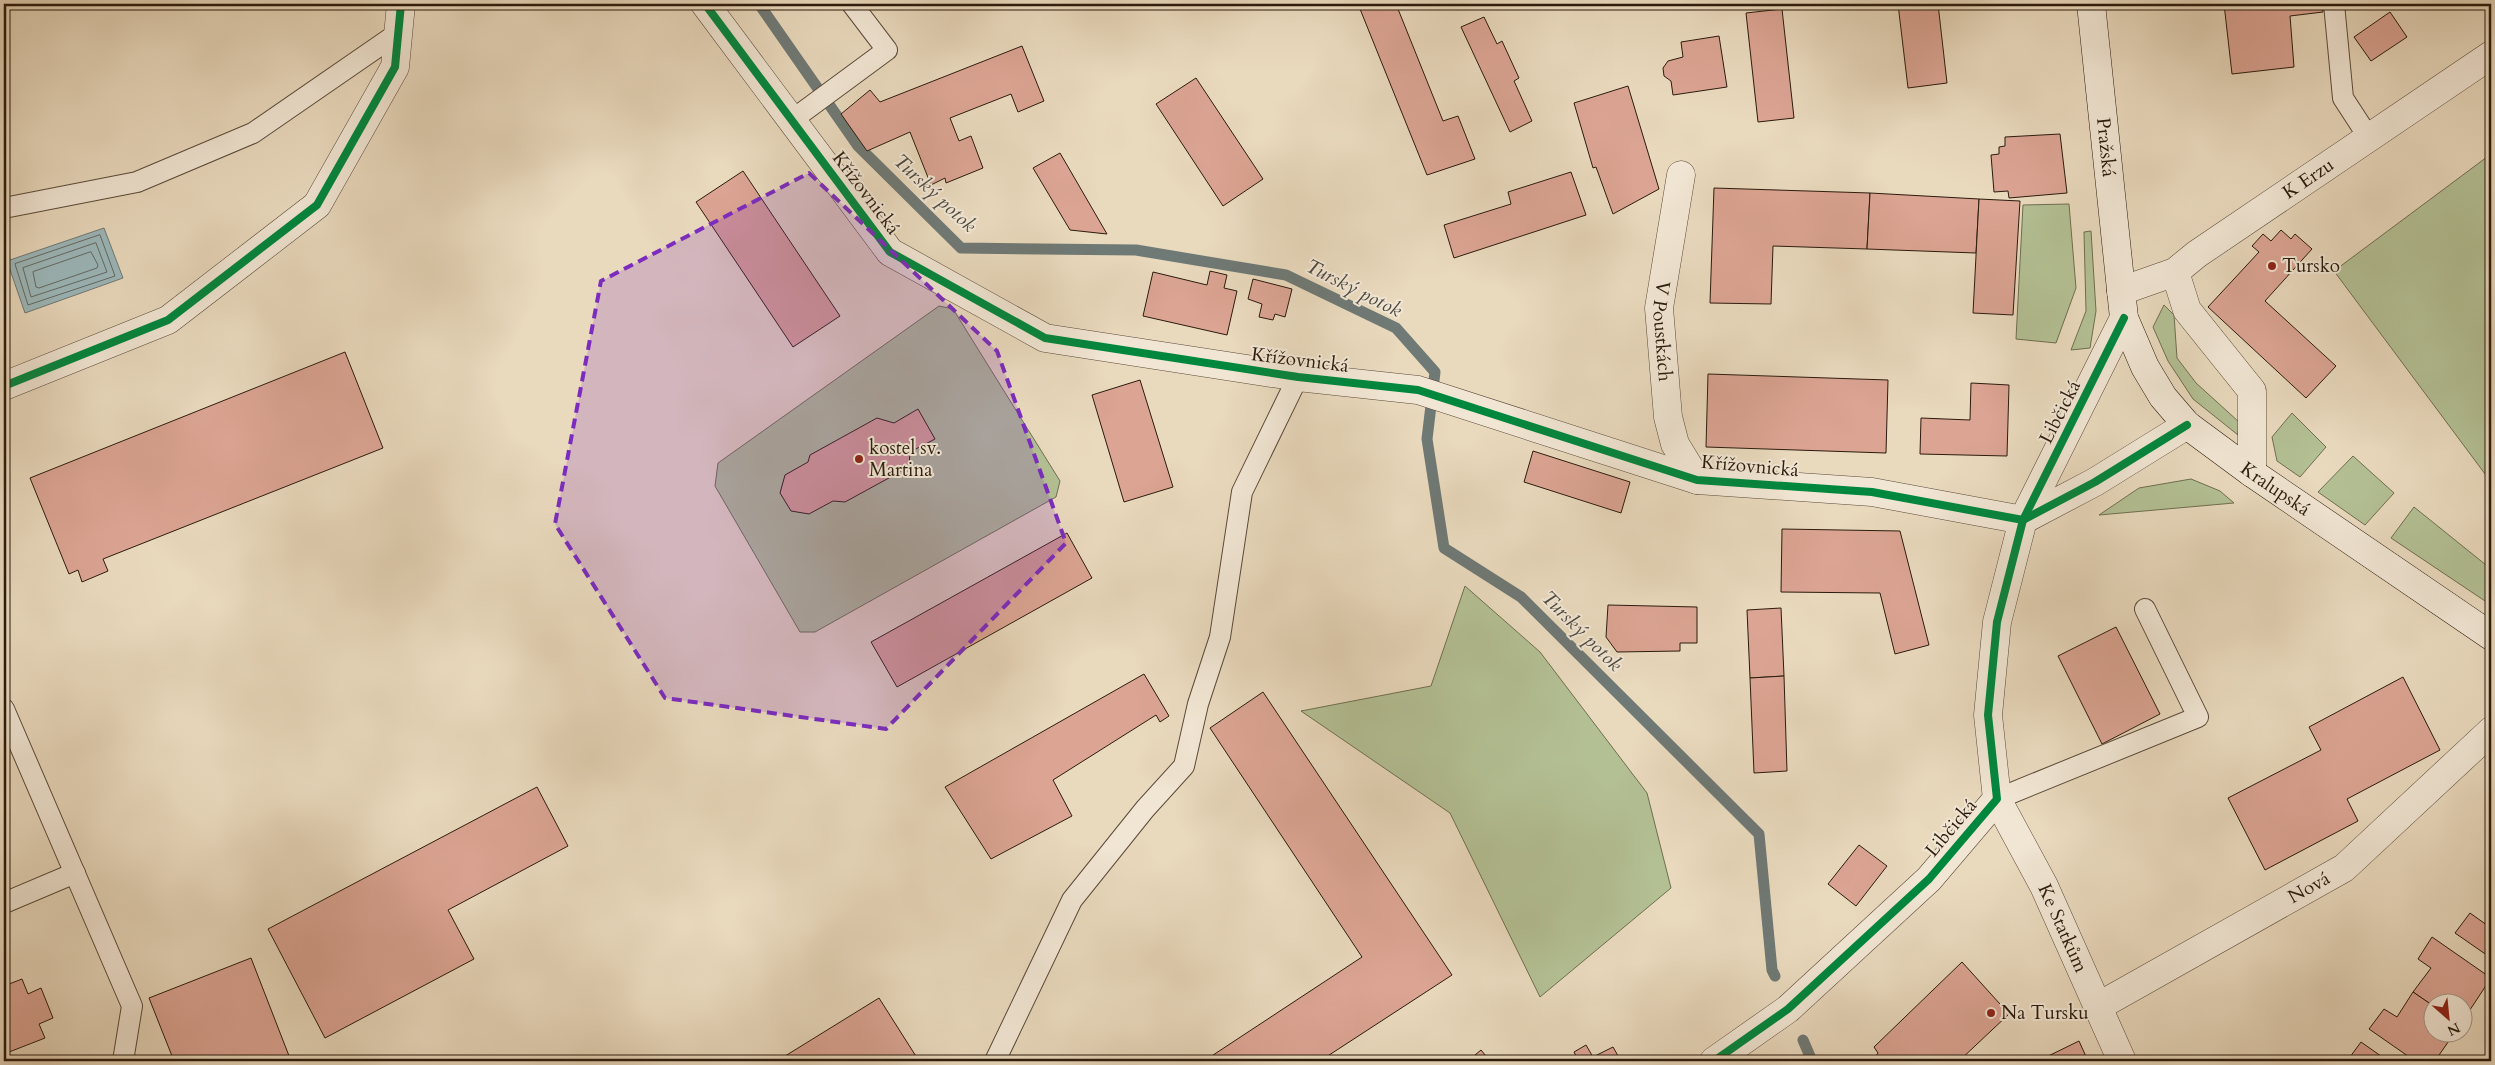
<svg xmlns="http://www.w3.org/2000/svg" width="2495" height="1065" font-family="Cardo,serif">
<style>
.green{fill:#b3c094;stroke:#6f6e50}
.water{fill:#9cb8bb;stroke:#6f7975}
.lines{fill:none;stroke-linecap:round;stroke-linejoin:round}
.shore{stroke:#646a64;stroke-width:1}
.stream{stroke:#6f7975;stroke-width:11}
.building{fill:#dba493;stroke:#2b1b0d}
.service-casing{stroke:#5a4a39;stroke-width:22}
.minor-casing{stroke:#5a4a39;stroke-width:29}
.tertiary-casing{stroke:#5a4a39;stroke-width:29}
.secondary-casing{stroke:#2b1b0d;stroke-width:29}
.service{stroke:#f1e6d4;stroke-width:20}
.minor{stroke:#f1e6d4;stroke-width:28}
.tertiary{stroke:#f1e6d4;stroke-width:28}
.secondary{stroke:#f1e6d4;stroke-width:28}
.cycleway-casing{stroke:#f1e6d4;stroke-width:11}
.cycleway{stroke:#00873e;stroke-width:8}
.marked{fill:#7b2cbf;fill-opacity:0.2;stroke:#7b2cbf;stroke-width:4;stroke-dasharray:10 6;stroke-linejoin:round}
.poi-dot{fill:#8f2418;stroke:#f1e6d4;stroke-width:2}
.labels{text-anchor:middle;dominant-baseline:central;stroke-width:4;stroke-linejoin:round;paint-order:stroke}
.street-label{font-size:19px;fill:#2b1b0d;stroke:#f1e6d4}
.poi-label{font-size:19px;fill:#2b1b0d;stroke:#f1e6d4;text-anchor:start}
.water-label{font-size:20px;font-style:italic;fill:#4d4a41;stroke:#f1e6d4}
</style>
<rect width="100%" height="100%" fill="#e9d9bd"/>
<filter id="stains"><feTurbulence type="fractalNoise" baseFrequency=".004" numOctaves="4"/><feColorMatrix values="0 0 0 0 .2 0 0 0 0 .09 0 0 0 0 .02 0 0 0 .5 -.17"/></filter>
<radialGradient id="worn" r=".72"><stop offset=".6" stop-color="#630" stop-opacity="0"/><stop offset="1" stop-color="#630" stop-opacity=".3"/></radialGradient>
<g class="green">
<path d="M 2491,154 L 2491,482 L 2334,271 Z"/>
<path d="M 2069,204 L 2076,288 L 2056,343 L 2016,339 L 2023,205 Z"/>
<path d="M 2091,231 L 2096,311 L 2090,348 L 2071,350 L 2086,311 L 2084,232 Z"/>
<path d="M 2164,305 L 2174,315 L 2177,358 L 2196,383 L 2239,422 L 2238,435 L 2193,399 L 2168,361 L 2153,327 Z"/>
<path d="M 939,306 L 953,309 L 1060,481 L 1056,497 L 815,632 L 800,632 L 715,486 L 718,463 Z"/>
<path d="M 2292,413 L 2326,447 L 2300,477 L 2277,461 L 2272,437 Z"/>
<path d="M 2353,456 L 2394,493 L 2365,525 L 2318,492 Z"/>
<path d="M 2191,479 L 2220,491 L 2234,503 L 2099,515 L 2139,488 Z"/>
<path d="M 2414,507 L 2491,569 L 2491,605 L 2391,538 Z"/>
<path d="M 1465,586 L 1540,652 L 1647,793 L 1671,888 L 1540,997 L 1450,813 L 1301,711 L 1431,686 Z"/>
</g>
<path class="water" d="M 104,228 L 123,278 L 25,313 L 7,261 Z"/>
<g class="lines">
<g class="shore">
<path d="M 100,235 L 115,276 L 28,305 L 15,264 Z"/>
<path d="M 96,243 L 107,272 L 31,297 L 23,268 Z"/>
<path d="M 91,252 L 98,265 L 97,268 L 39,288 L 36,287 L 33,272 Z"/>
</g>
<g class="stream">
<path d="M 759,4 L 858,146 L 961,248 L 1136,250 L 1286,275 L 1396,328 L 1435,372 L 1427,439 L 1444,548 L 1521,597 L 1759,834 L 1772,970 L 1775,976"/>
<path d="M 1803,1040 L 1812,1061"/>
</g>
</g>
<g class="building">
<path d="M 1358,4 L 1396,4 L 1443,121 L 1458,116 L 1475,159 L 1427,175 Z"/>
<path d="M 1898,4 L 1938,4 L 1947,83 L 1908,88 Z"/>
<path d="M 2224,4 L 2322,4 L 2323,12 L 2290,16 L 2294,67 L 2232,74 Z"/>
<path d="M 1782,9 L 1794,118 L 1758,122 L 1746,13 Z"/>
<path d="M 2390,12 L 2407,37 L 2371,61 L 2354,37 Z"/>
<path d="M 1484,17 L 1497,44 L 1502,41 L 1519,78 L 1514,81 L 1532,121 L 1510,132 L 1461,27 Z"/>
<path d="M 1719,36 L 1727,87 L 1673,95 L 1671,81 L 1664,76 L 1663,68 L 1668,61 L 1683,57 L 1681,42 Z"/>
<path d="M 1022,46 L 1044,101 L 1018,112 L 1011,94 L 950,118 L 959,141 L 971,136 L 983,168 L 946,183 L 945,178 L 931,185 L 910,132 L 867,151 L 841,114 L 870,90 L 880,102 Z"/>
<path d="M 1196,78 L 1263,179 L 1223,206 L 1156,104 Z"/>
<path d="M 1628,86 L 1659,189 L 1613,214 L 1596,167 L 1593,168 L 1574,103 Z"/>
<path d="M 2060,134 L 2067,193 L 2009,198 L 2008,191 L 1994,192 L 1991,155 L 1999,154 L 1999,147 L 2005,146 L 2005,137 Z"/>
<path d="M 1060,153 L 1107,234 L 1070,230 L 1033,168 Z"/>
<path d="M 743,171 L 840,316 L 793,347 L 696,202 Z"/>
<path d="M 1571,172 L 1586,215 L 1454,258 L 1444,225 L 1511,204 L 1508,192 Z"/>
<path d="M 1714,188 L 1870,193 L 1867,249 L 1773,246 L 1771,304 L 1710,303 Z"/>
<path d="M 1870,193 L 1979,199 L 1976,253 L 1867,249 Z"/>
<path d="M 1979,199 L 2020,201 L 2013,315 L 1973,313 Z"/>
<path d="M 2281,230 L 2291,239 L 2295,234 L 2312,249 L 2265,301 L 2336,366 L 2306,398 L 2208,307 L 2259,252 L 2252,246 L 2263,234 L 2271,241 Z"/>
<path d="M 1210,271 L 1227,275 L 1224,288 L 1237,291 L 1227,335 L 1143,316 L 1153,272 L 1207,285 Z"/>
<path d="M 1253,279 L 1292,289 L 1285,317 L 1275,314 L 1273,320 L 1259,317 L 1262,304 L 1248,299 Z"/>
<path d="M 345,352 L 383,448 L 103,559 L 108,571 L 82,582 L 78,570 L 69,574 L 30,478 Z"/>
<path d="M 1708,374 L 1888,380 L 1886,453 L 1706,447 Z"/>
<path d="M 1140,380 L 1173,487 L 1124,502 L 1092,395 Z"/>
<path d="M 1971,383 L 2009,385 L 2007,456 L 1920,454 L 1921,418 L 1970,420 Z"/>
<path d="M 918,409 L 935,439 L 910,452 L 909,467 L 845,502 L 833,501 L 809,514 L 791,511 L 780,493 L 785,475 L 808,462 L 810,455 L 877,418 L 894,423 Z"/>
<path d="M 1533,451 L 1630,482 L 1621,513 L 1524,482 Z"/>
<path d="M 1782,529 L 1900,531 L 1929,645 L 1895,654 L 1880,593 L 1781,592 Z"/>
<path d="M 1067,533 L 1092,578 L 897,687 L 871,642 Z"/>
<path d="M 1608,605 L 1697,607 L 1697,643 L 1680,643 L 1680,651 L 1617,652 L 1606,637 Z"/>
<path d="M 1781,608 L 1784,676 L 1750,678 L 1747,610 Z"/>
<path d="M 2116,627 L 2160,714 L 2102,744 L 2058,656 Z"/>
<path d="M 1144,674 L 1169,716 L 1160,722 L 1156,715 L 1053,780 L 1072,816 L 991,859 L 945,787 Z"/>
<path d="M 1784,676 L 1787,771 L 1754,773 L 1750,678 Z"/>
<path d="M 2403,677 L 2440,750 L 2347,799 L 2358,821 L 2265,870 L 2228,798 L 2321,750 L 2309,727 Z"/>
<path d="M 1263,692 L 1452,975 L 1320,1061 L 1204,1061 L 1362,957 L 1210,728 Z"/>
<path d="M 537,787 L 568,846 L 448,910 L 474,959 L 325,1038 L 268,929 Z"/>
<path d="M 1859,845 L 1887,866 L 1856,906 L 1828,884 Z"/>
<path d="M 2470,913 L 2491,928 L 2491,958 L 2455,933 Z"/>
<path d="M 2432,937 L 2491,978 L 2462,1022 L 2462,1002 L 2432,1002 L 2432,1005 L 2413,992 L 2431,968 L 2418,959 Z"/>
<path d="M 251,958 L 291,1061 L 174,1061 L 149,998 Z"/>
<path d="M 1962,962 L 2009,1014 L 1959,1061 L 1872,1061 L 1878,1053 L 1874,1047 Z"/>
<path d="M 22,979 L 28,994 L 41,988 L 53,1018 L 39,1024 L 45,1038 L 4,1054 L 4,986 Z"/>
<path d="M 2413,992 L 2432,1005 L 2432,1032 L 2455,1032 L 2435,1061 L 2415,1061 L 2369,1029 L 2384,1009 L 2397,1017 Z"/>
<path d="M 879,998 L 919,1061 L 777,1061 Z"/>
<path d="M 2079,1041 L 2088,1061 L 2038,1061 Z"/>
<path d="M 2361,1042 L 2388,1061 L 2347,1061 Z"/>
<path d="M 1586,1045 L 1593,1057 L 1613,1047 L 1621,1061 L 1574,1061 L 1572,1058 L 1576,1056 L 1574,1052 Z"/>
<path d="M 1481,1050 L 1490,1061 L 1470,1061 L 1469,1060 Z"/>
</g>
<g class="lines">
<defs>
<g id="service">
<path d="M 2334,4 L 2343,98 L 2369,138"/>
<path d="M 792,120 L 887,50 L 852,4"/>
<path d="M 4,208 L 137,182 L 253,133 L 398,33"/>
<path d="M 4,709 L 132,1006 L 123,1061"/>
<path d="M 1997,799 L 2198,717 L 2145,609"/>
<path d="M 4,903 L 75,873"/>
<path d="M 995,1061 L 1072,900 L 1145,809 L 1184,766 L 1198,704 L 1220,637 L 1242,492 L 1298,377"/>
</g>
<g id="minor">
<path id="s1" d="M 1681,175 L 1659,308 L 1668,417 L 1675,444 L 1697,480"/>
<path d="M 2175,272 L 2187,310 L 2252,391 L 2252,473"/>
<path d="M 4,386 L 168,320 L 317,205 L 395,67 L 401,4"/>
<path id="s2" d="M 1997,799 L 2044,886 L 2122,1061"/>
<path id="s3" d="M 2099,1006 L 2344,868 L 2491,731"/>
</g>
<g id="tertiary">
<path d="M 705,4 L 890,252 L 1045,338 L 1298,377 L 1418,390 L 1697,480 L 1872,492 L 2023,520"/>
<path id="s4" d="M 2121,291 L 2175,272 L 2197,254 L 2491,55"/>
<path d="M 2023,520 L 2095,482 L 2187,425"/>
<path d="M 1714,1061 L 1788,1009 L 1929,879 L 1997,799 L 1988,715 L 1997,622 L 2023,520 L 2124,318"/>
</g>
<g id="secondary">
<path id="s5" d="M 2091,4 L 2124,318 L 2145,367 L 2163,397 L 2187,425 L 2252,473 L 2491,636"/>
</g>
</defs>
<use href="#service" class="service-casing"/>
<use href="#minor" class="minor-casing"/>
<use href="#tertiary" class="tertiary-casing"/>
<use href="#secondary" class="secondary-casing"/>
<use href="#service" class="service"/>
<use href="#minor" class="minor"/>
<use href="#tertiary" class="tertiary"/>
<use href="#secondary" class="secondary"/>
<defs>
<g id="cycleway">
<path d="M 705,4 L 890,252 L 1045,338 L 1298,377 L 1418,390 L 1697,480 L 1872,492 L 2023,520"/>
<path d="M 4,386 L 168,320 L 317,205 L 395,67 L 401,4"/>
<path d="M 2023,520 L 2095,482 L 2187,425"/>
<path d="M 1714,1061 L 1788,1009 L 1929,879 L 1997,799 L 1988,715 L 1997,622 L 2023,520 L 2124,318"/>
</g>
</defs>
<use href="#cycleway" class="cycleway-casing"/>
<use href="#cycleway" class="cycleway"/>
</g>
<path class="marked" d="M 809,173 L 997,351 L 1066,543 L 886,729 L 665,698 L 555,524 L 601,281 Z"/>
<g class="poi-dot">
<circle cx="2272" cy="266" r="5"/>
<circle cx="859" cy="459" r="5"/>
<circle cx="1991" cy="1013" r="5"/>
</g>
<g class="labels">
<g class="street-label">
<text stroke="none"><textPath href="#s5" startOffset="144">Pražská</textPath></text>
<text stroke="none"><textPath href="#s4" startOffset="220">K Erzu</textPath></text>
<text transform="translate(866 193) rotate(53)">Křížovnická</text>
<text stroke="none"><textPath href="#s1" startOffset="158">V Poustkách</textPath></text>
<text transform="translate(1300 360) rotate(7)">Křížovnická</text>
<text transform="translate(2060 412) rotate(-63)">Libčická</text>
<text transform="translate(1750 466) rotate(5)">Křížovnická</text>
<text stroke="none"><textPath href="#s5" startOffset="550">Kralupská</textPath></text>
<text transform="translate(1951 828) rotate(-50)">Libčická</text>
<text stroke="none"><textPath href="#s3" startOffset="241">Nová</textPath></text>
<text stroke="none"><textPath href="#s2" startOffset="145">Ke Statkům</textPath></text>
</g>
<g class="poi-label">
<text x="2282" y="266">Tursko</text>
<text x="869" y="448">kostel sv.<tspan x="869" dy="22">Martina</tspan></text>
<text x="2001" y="1013">Na Tursku</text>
</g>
<g class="water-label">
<text transform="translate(935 193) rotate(43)">Turský potok</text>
<text transform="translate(1354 288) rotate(27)">Turský potok</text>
<text transform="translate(1582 631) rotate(45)">Turský potok</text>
</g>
</g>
<rect width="2495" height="1065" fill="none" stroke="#e9d9bd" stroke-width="20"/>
<rect x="5" y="5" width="2485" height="1055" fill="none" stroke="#2b1b0d" stroke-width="2.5"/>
<rect x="10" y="10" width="2475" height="1045" fill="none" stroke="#2b1b0d"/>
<g transform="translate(2448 1018) rotate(153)"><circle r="24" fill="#f1e6d4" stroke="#a29584"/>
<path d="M0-4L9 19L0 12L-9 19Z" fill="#8f2418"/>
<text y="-8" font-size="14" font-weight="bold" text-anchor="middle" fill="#2b1b0d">N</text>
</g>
<rect width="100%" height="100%" filter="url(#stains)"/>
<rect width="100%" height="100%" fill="url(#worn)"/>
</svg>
